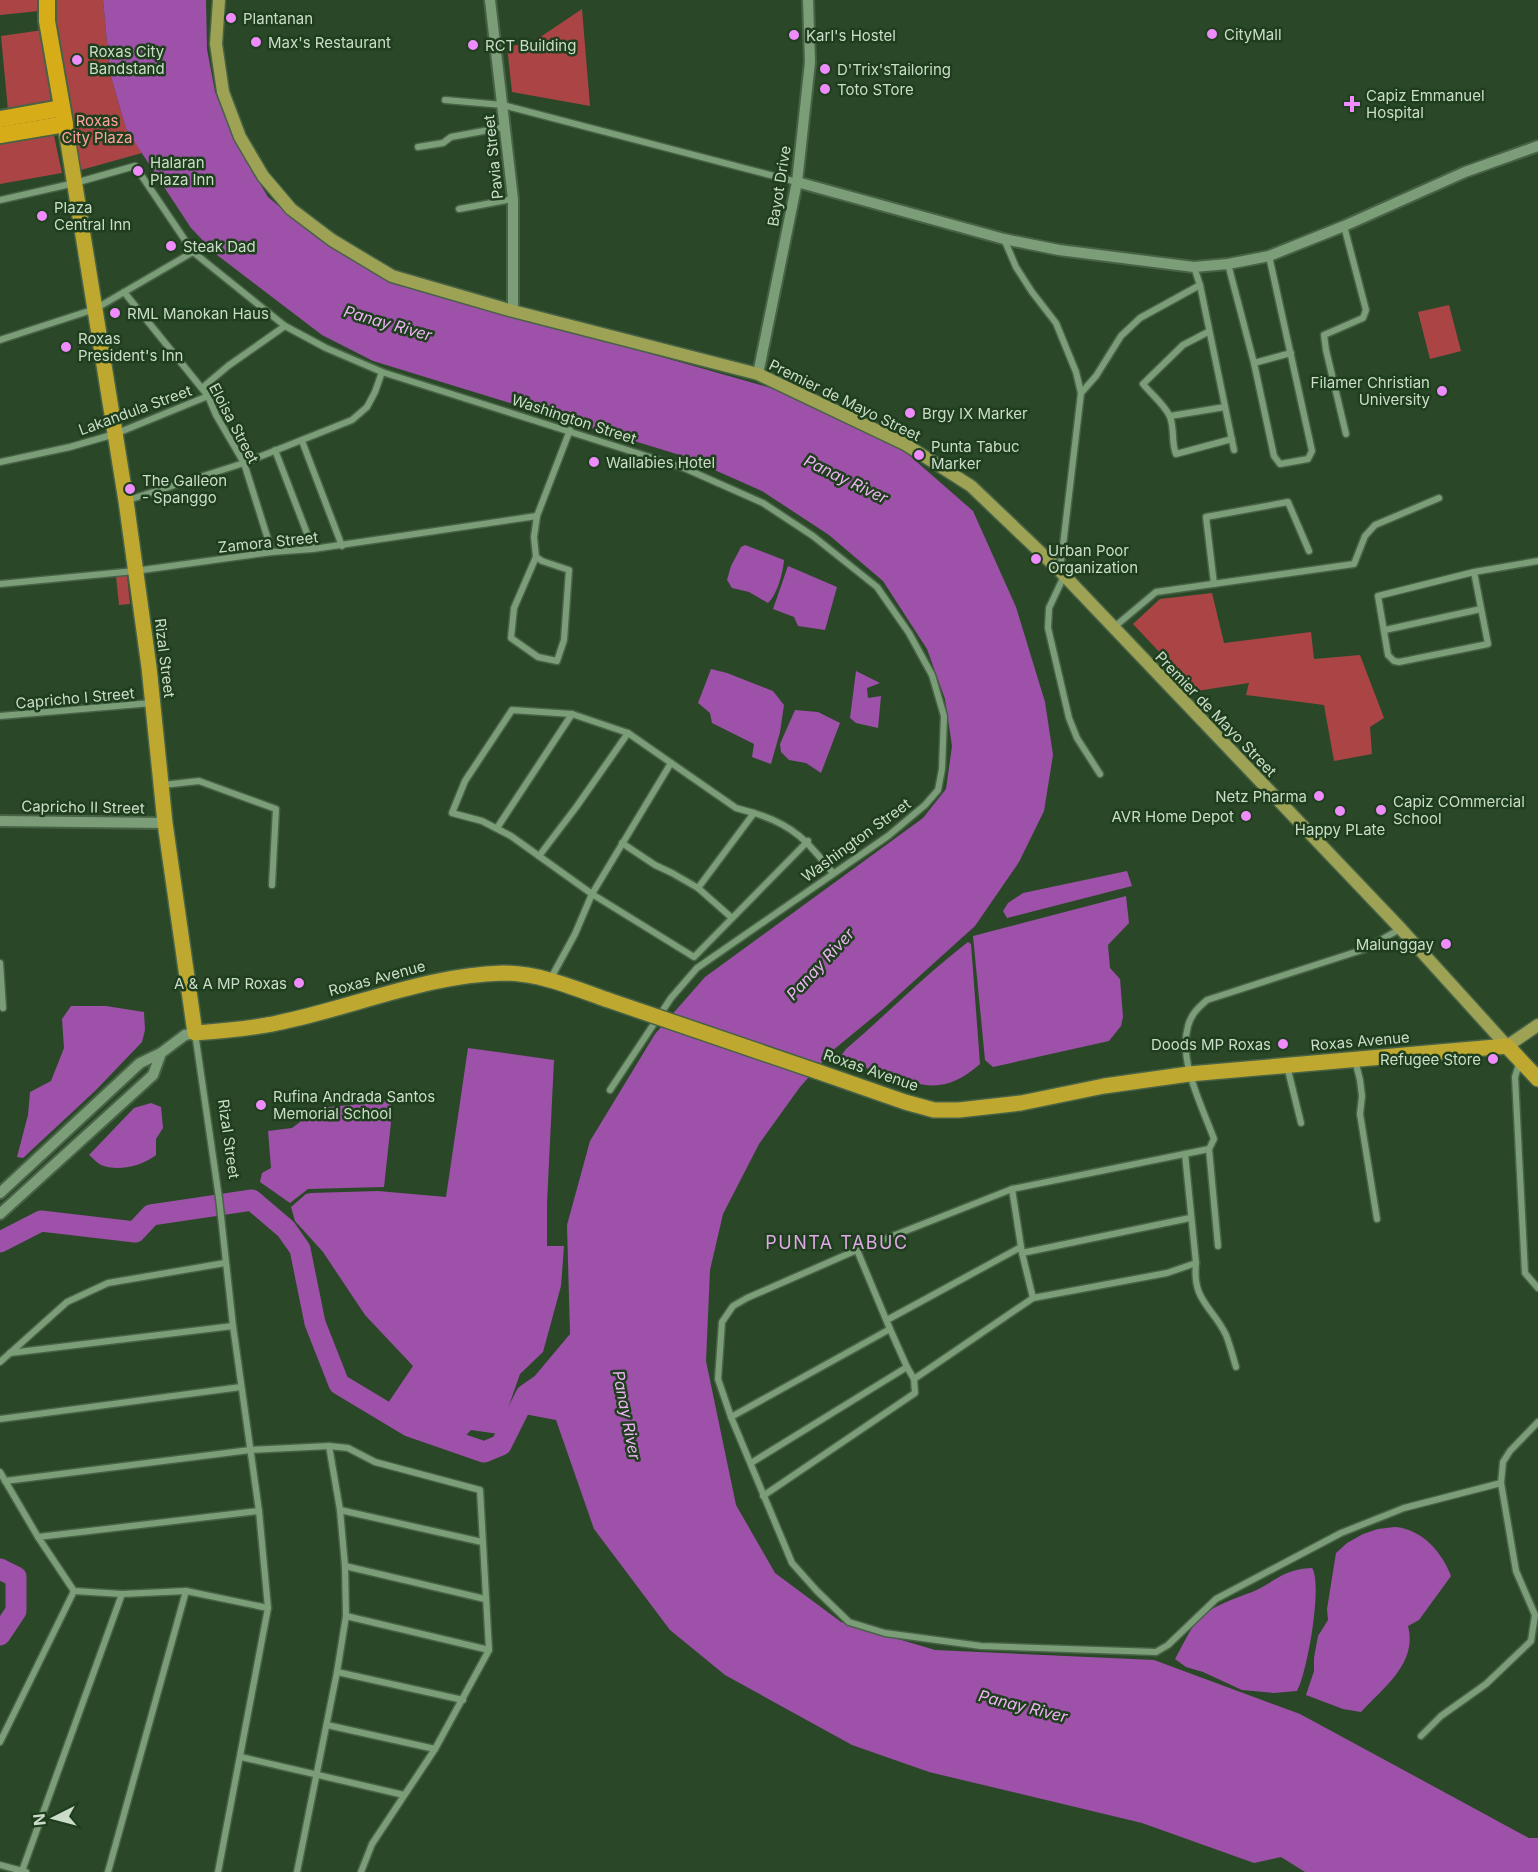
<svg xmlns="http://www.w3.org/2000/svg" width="1538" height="1872" font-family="Inter,sans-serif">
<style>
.green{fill:#ab4545}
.water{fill:#9d51a8}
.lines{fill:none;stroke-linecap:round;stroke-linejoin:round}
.river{stroke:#9d51a8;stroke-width:21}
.minor-casing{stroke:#486246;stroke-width:9}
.tertiary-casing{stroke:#486246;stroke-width:14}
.secondary-casing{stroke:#486246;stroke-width:15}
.primary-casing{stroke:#486246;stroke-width:18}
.trunk-casing{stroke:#486246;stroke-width:20}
.minor{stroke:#7b9d78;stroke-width:6}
.tertiary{stroke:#7b9d78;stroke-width:10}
.secondary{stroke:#9da254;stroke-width:12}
.primary{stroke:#bfa830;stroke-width:15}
.trunk{stroke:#d6ac18;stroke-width:16}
.primary-bridge-casing{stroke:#486246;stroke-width:18;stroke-linecap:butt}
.primary-bridge{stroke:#bfa830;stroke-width:15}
.poi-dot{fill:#ed8cfa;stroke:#1f3e1d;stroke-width:2}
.labels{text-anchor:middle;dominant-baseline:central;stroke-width:5;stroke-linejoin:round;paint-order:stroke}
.poi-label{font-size:15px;fill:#cbddc9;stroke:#1f3e1d;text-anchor:start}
.park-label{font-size:15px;fill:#fda29e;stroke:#1f3e1d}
.street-label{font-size:15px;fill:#cbddc9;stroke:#1f3e1d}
.water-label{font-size:16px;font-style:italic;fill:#eeb3f5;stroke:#1f3e1d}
.quarter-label{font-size:18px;letter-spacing:1.5px;fill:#dea9e4;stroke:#1f3e1d}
</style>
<rect width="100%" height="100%" fill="#2a4828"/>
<g class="green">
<path d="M 0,0 L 38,0 L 39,11 L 0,15 Z"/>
<path d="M 52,0 L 103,0 L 110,73 L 126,129 L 142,153 L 81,170 L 71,136 Z"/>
<path d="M 582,9 L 590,106 L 512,92 L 507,46 L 530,44 Z"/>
<path d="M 43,30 L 51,104 L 8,110 L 1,36 Z"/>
<path d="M 53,131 L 62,173 L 0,184 L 0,139 Z"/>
<path d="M 1449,305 L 1461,351 L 1430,359 L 1418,312 Z"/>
<path d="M 127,575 L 130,604 L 119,605 L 116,576 Z"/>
<path d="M 1212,593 L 1224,643 L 1311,632 L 1314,659 L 1360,655 L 1384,718 L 1370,727 L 1372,754 L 1334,761 L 1324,705 L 1246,695 L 1249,683 L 1196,691 L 1133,624 L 1160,599 Z"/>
</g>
<g class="water">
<path d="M 103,0 L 206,0 L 207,49 L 215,92 L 237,145 L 268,197 L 316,237 L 380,277 L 778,390 L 902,449 L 973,511 L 1016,607 L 1045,702 L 1053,755 L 1044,811 L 1019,862 L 975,926 L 883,1009 L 832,1051 L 800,1087 L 759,1144 L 723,1214 L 710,1270 L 706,1361 L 736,1505 L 775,1573 L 841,1622 L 935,1650 L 1154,1660 L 1300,1714 L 1529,1838 L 1538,1838 L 1538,1872 L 1305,1872 L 1281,1857 L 1254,1863 L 1142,1823 L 929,1772 L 852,1745 L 725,1675 L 670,1630 L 594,1529 L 556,1420 L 524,1414 L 518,1396 L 570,1334 L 567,1225 L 590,1141 L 655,1034 L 705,977 L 923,818 L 946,789 L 952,746 L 945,699 L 927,649 L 883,581 L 829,535 L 762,491 L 683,456 L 373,361 L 322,335 L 217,255 L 191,228 L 126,129 L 110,73 Z"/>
<path d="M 745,545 L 784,560 C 783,573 777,595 768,603 L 749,592 L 732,588 L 727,580 L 731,566 L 741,547 Z"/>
<path d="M 788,566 L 837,587 L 825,630 L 798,626 L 794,617 L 773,609 Z"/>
<path d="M 711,669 L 727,673 L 773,691 L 784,705 L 780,732 L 771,764 L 752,757 L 754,744 L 712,723 L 710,713 L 698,703 Z"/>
<path d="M 856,671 L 880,683 L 867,688 L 868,698 L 881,696 L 878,728 L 856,723 L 850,718 Z"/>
<path d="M 795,710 L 818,712 L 840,723 L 821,773 L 806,763 L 789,760 L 781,752 L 780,744 Z"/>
<path d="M 1127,871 L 1132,886 L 1007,918 L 1003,911 L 1008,903 L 1023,893 Z"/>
<path d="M 1126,896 L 1129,923 L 1108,945 L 1110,968 L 1120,979 L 1123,1017 L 1121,1026 L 1109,1041 L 993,1067 L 985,1060 L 973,936 Z"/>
<path d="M 968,942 L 971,944 L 980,1064 C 944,1095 925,1087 884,1073 C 867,1067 856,1068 841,1056 L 846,1049 C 887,1014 925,975 968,942 Z"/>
<path d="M 71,1006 L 106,1006 L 144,1012 L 145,1030 L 142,1042 L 96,1090 L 23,1158 L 17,1157 L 28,1115 L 30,1092 L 51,1081 L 64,1048 L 62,1019 Z"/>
<path d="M 468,1048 L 554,1060 L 547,1203 L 547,1246 L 564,1246 L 561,1286 L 543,1352 L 520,1374 L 499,1434 L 471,1430 C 468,1433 464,1438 461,1439 C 444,1447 397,1420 382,1412 L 413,1366 L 365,1315 L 323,1252 L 295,1221 L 291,1207 L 306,1194 L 311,1193 L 378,1191 L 446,1197 Z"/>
<path d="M 390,1101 L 392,1113 L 384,1187 L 308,1189 L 290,1203 L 260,1182 L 262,1173 L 271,1168 L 268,1131 L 292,1128 L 300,1122 L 299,1110 Z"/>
<path d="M 151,1103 L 161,1107 L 163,1128 L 156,1139 L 156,1155 C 142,1166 118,1172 101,1165 C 97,1163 93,1158 89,1155 L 134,1108 Z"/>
<path d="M 1395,1527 C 1422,1529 1442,1552 1451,1576 L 1419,1620 L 1408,1626 C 1418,1663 1383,1688 1361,1712 L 1343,1709 L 1306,1695 L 1314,1671 L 1314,1658 L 1318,1636 L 1328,1620 L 1327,1609 L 1336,1553 L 1347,1543 L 1363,1534 L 1378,1529 Z"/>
<path d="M 1312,1568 C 1323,1584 1307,1674 1297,1691 L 1274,1693 L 1242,1690 L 1203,1672 L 1186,1667 L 1175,1659 C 1182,1647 1189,1630 1199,1619 C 1213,1605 1234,1599 1252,1592 C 1275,1582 1283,1569 1312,1568 Z"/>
</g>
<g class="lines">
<g class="river">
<path d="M 0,1242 L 41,1221 L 135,1232 L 151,1215 L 252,1200 L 286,1229 L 300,1249 L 315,1323 L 339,1384 L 409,1426 L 484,1452 L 501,1445 L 526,1395 L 539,1386"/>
<path d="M 0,1569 L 16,1577 L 16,1611 L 0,1635"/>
</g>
<defs>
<g id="minor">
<path d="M 445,100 L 503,105 L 797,182"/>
<path d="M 418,147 L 443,143 L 451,137 L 505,127"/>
<path d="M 0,200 L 75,183 L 135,166 L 193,252 L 285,326 L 326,348 L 382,372 L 684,468 L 763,503 L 813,536 L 877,587 L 909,633 L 932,675 L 944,716 L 942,769 L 938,790 L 925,805 L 888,836 L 697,968 L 671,998 L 610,1090"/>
<path d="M 459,209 L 513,199"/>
<path d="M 1344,226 L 1366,310 L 1363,318 L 1324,335 L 1326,350 L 1346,434"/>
<path d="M 1004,239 L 1016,267 L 1032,292 L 1056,323 L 1076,372 L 1081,393 L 1060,571"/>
<path d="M 1228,264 L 1254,363 L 1274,456 L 1280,464 L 1308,459 L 1312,451 L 1269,256"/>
<path d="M 1194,267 L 1200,285 L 1234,450"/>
<path d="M 124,292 L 208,396 L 216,415 L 244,463 L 272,552"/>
<path d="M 1208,332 L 1183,345 L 1143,384 C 1151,394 1166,406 1170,417 C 1175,430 1171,442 1176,454 L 1232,439"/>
<path d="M 0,340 L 95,309 L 193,252"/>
<path d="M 1254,363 L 1291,353"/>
<path d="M 202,388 L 228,366 L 285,326"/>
<path d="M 1081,393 L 1096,376 L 1121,336 L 1140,318 L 1200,285"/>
<path d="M 1170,416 L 1225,407"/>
<path d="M 302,441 L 342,546"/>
<path d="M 275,450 L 313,549"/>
<path d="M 0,462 L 70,447 L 115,434 L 208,396"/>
<path d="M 128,500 L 244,463 L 352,420 L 367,407 L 375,392 L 382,372"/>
<path d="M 536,557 L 542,561 L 569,570 L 564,640 L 557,661 L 538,657 L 511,638 L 514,608 L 536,557 L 534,537 L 537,516 L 570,430"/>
<path d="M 1474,572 L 1488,644 L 1399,662 L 1394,661 L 1388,655 L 1378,596 L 1474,572 L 1538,561"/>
<path d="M 1064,576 L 1049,608 L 1048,628 L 1069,718 L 1077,738 L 1100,774"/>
<path d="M 0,584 L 135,571 L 272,552 L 313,549 L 537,516"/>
<path d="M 1214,584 L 1206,517 L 1288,502 L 1309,551"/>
<path d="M 1113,628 L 1156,592 L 1354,564 L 1365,536 L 1375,525 L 1439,498"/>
<path d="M 1385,630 L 1481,609"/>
<path d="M 0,716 L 152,703"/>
<path d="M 163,785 L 199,781 L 276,809 L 272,885"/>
<path d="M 754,813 C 794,825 808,842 833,873"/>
<path d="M 497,828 L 572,714"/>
<path d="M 622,843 L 655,865 L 672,873 L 698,888 L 754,813 L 736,808 L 628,733 L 572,714 L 512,710 L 465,781 L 452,813 L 482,821 L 511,836 L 592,894 L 694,957 L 808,841"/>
<path d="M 539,856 L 577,806 L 628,733"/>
<path d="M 698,888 L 732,918"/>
<path d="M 1400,929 L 1365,949 L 1207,1000 C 1199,1007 1191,1014 1188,1026 C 1178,1061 1202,1106 1214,1139 L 1209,1149 L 1012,1189 L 857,1250 L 747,1298 L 733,1306 L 722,1322 L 718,1379 L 731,1417 L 792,1563 L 817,1591 L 849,1622 L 885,1633 L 981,1646 L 1156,1652 L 1168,1645 L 1216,1599 L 1341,1533 L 1404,1508 L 1501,1483"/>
<path d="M 0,963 L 3,1008"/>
<path d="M 551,978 L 575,934 L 592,894 L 671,763"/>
<path d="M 195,1033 L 219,1198 L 233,1326 L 259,1511 L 268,1608 L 218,1872"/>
<path d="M 1355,1060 L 1360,1080 L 1362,1096 L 1360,1114 L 1377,1219"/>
<path d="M 1520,1061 L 1515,1077 L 1525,1273 L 1538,1288"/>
<path d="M 1287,1066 L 1301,1123"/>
<path d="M 1209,1149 L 1218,1246"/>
<path d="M 1185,1154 L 1196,1263 C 1192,1301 1212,1306 1226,1335 C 1230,1345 1233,1357 1236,1367"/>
<path d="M 1012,1189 L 1022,1253 L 1033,1298"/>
<path d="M 1022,1253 L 1190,1218"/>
<path d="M 887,1320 L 1021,1247"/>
<path d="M 10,1353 L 233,1326"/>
<path d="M 0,1362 L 67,1302 L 108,1283 L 225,1263"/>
<path d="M 914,1379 L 1033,1298 L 1167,1273 L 1196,1263"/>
<path d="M 731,1417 L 890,1329"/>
<path d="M 0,1419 L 241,1387"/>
<path d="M 751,1463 L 907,1367"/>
<path d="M 0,1472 L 38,1537 L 74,1591 L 122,1594 L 186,1591 L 268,1608"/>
<path d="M 5,1481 L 250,1450 L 329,1446 L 348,1448 L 375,1462 L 480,1490 L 489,1650 L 435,1749 L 372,1844 L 361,1872"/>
<path d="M 763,1496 L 915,1393 L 914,1379 L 907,1367 L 890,1329 L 857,1250"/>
<path d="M 340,1510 L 482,1542"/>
<path d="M 38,1537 L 259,1511"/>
<path d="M 345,1566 L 485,1599"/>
<path d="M 346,1616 L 489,1650"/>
<path d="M 337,1672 L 463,1700"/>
<path d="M 327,1725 L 435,1749"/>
<path d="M 1421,1736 L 1441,1716 L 1486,1684 L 1531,1641 L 1535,1615 L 1516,1571 L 1501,1483 L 1503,1462 L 1510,1451 L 1538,1422"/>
<path d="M 0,1742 L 74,1591"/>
<path d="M 241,1757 L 404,1795"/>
<path d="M 0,1865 L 26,1872"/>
<path d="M 22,1871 L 122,1594"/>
<path d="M 108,1872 L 186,1591"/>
<path d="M 297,1872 L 337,1672 L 346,1616 L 345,1566 L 340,1510 L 329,1446"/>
</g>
<g id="tertiary">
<path d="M 490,0 L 513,199 L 513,311"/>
<path d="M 797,182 L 1004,239 L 1059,250 L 1194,267 L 1228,264 L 1269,256 L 1344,226 L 1465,172 L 1538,146"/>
<path d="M 758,374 L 797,182 L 810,62 L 808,0"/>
<path d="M 0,821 L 165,823"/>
<path d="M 0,1193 L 140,1063 L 161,1053 L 185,1035 L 195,1033"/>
<path d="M 0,1214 L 153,1075 L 161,1053"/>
</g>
<path id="secondary" d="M 219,0 L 216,44 L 223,92 L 240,137 L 263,176 L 291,209 L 332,240 L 392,276 L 513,311 L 758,374 L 905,444 L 971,486 L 1060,571 L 1401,929 L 1507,1046 L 1538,1025"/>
<g id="primary">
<path d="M 65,124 L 126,501 L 149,667 L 165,823 L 195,1033 C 222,1031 250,1029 277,1023 C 352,1008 425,975 503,973 C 540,973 574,988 608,1000"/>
<path d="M 816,1071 L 905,1102 L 934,1110 L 959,1110 L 1021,1103 L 1104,1086 L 1189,1074 L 1507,1046 L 1538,1079"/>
</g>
<g id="trunk">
<path d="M 0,119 L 62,108"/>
<path d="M 0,135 L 65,124 L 47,21 L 47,0"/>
</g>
</defs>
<use href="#minor" class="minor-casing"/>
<use href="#tertiary" class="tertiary-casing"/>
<use href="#secondary" class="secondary-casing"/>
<use href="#primary" class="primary-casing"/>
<use href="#trunk" class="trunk-casing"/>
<use href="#minor" class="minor"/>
<use href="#tertiary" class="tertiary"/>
<use href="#secondary" class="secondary"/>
<use href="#primary" class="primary"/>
<use href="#trunk" class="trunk"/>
<defs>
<path id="primary-bridge" d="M 608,1000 L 816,1071"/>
</defs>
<use href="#primary-bridge" class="primary-bridge-casing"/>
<use href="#primary-bridge" class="primary-bridge"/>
</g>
<g class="poi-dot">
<circle cx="231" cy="18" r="6"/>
<circle cx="1212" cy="34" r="6"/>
<circle cx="794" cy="35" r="6"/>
<circle cx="256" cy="42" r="6"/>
<circle cx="473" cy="45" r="6"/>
<circle cx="77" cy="60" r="6"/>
<circle cx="825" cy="69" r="6"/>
<circle cx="825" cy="89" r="6"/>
<path d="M1349 95h6v6h6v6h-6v6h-6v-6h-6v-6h6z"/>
<circle cx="138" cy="171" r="6"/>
<circle cx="42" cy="216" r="6"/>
<circle cx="171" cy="246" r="6"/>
<circle cx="115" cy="313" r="6"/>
<circle cx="66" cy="347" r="6"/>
<circle cx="1442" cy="391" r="6"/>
<circle cx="910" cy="413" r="6"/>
<circle cx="919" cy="455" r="6"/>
<circle cx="594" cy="462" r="6"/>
<circle cx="130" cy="489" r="6"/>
<circle cx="1036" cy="559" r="6"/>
<circle cx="1319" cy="796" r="6"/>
<circle cx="1381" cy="810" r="6"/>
<circle cx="1340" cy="811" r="6"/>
<circle cx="1246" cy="816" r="6"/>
<circle cx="1446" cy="944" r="6"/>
<circle cx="299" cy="983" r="6"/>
<circle cx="1283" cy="1044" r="6"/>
<circle cx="1493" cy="1059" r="6"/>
<circle cx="261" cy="1105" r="6"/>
</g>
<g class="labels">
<g class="poi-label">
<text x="243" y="18">Plantanan</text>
<text x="1224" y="34">CityMall</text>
<text x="806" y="35">Karl's Hostel</text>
<text x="268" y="42">Max's Restaurant</text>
<text x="485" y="45">RCT Building</text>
<text x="89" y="51">Roxas City<tspan x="89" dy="17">Bandstand</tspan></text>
<text x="837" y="69">D'Trix'sTailoring</text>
<text x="837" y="89">Toto STore</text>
<text x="1366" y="95">Capiz Emmanuel<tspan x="1366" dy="17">Hospital</tspan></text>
<text x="150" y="162">Halaran<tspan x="150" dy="17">Plaza Inn</tspan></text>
<text x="54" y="207">Plaza<tspan x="54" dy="17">Central Inn</tspan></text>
<text x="183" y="246">Steak Dad</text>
<text x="127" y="313">RML Manokan Haus</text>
<text x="78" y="338">Roxas<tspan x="78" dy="17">President's Inn</tspan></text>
<text x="1430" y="382" text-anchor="end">Filamer Christian<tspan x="1430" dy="17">University</tspan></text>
<text x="922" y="413">Brgy IX Marker</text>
<text x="931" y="446">Punta Tabuc<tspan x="931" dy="17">Marker</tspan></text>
<text x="606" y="462">Wallabies Hotel</text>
<text x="142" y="480">The Galleon<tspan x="142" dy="17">- Spanggo</tspan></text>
<text x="1048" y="550">Urban Poor<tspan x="1048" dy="17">Organization</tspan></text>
<text x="1307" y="796" text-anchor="end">Netz Pharma</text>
<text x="1393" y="801">Capiz COmmercial<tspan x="1393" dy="17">School</tspan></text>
<text x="1234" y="816" text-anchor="end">AVR Home Depot</text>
<text x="1340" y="829" text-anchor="middle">Happy PLate</text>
<text x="1434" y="944" text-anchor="end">Malunggay</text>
<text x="287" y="983" text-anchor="end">A &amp; A MP Roxas</text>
<text x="1271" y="1044" text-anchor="end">Doods MP Roxas</text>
<text x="1481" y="1059" text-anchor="end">Refugee Store</text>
<text x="273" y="1096">Rufina Andrada Santos<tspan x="273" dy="17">Memorial School</tspan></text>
</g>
<g class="park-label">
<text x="97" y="120">Roxas<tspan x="97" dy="17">City Plaza</tspan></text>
</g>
<g class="street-label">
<text transform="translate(493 157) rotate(-96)">Pavia Street</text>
<text transform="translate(779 186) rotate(-81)">Bayot Drive</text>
<text transform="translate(845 400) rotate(26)">Premier de Mayo Street</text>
<text transform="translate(135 410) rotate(-20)">Lakandula Street</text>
<text transform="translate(574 419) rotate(18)">Washington Street</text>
<text transform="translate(234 423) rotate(62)">Eloisa Street</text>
<text transform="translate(268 542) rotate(-6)">Zamora Street</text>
<text transform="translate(165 658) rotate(83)">Rizal Street</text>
<text transform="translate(75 698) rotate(-5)">Capricho Ⅰ Street</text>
<text transform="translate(1216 714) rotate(46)">Premier de Mayo Street</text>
<text transform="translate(83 807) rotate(1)">Capricho Ⅱ Street</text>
<text transform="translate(856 840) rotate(-36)">Washington Street</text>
<text transform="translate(377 978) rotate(-15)">Roxas Avenue</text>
<text transform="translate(1360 1041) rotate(-5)">Roxas Avenue</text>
<text transform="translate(871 1070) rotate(19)">Roxas Avenue</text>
<text transform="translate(229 1139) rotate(82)">Rizal Street</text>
</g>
<g class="water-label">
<text transform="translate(388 323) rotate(16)">Panay River</text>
<text transform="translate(846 479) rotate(26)">Panay River</text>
<text transform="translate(820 964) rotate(-47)">Panay River</text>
<text transform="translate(627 1415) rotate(79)">Panay River</text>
<text transform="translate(1023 1706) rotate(14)">Panay River</text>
</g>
<g class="quarter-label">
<text x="837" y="1242">PUNTA TABUC</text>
</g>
</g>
<g transform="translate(54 1818) rotate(264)" stroke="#1f3e1d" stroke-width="4.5" paint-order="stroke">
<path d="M0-4.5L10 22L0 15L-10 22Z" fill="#cbddc9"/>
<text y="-9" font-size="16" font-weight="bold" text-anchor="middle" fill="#cbddc9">N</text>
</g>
</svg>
